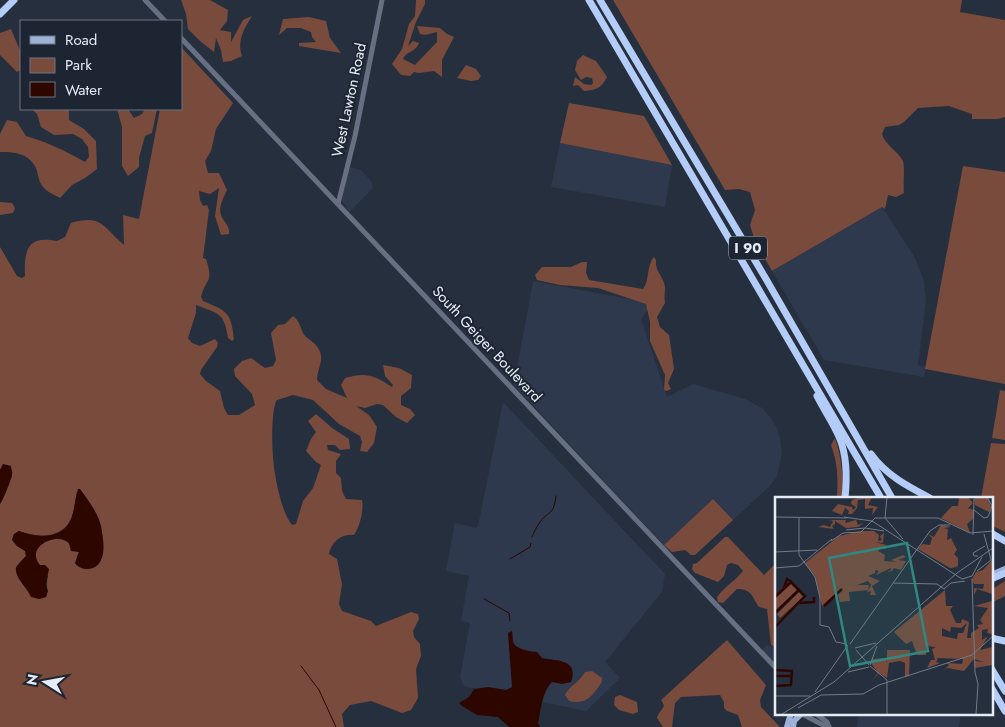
<svg xmlns="http://www.w3.org/2000/svg" width="1005" height="727" font-family="Jost,sans-serif">
<style>
.built{fill:#2e394d}
.green{fill:#784b3c;fill-rule:evenodd}
.water{fill:#2d0600}
.lines{fill:none;stroke-linecap:round;stroke-linejoin:round}
.stream{stroke:#2d0600;stroke-width:1}
.minor{stroke:#667082;stroke-width:5}
.major{stroke:#9eb2d7;stroke-width:6}
.highway{stroke:#b3ccf8;stroke-width:7}
.labels{text-anchor:middle;dominant-baseline:central;stroke-width:4;stroke-linejoin:round;paint-order:stroke}
.shield{fill:#1d2533;stroke:#aab0bc;stroke-width:1}
.shield-label{font-size:14px;font-weight:bold;fill:#e6ecf6}
.street-label{font-size:15px;fill:#e6ecf6;stroke:#1d2533}
.inset-river{fill:none;stroke:#2d0600;stroke-width:2.5}
.inset-road{fill:none;stroke:#737b88;stroke-width:1}
.view{fill:#2f8882;fill-opacity:0.15;stroke:#2f8882;stroke-width:2.5}
.inset-edge{fill:none;stroke:#e6ecf6;stroke-width:2.5}
</style>
<rect width="100%" height="100%" fill="#262f3e"/>
<g class="built">
<path d="M 560,143 L 672,165 L 665,207 L 551,187 Z"/>
<path d="M 349,167 L 361,170 L 372,182 L 373,188 L 349,212 L 342,201 Z"/>
<path d="M 882,207 L 915,258 L 924,281 L 926,300 L 918,365 L 926,367 L 924,377 L 824,360 L 772,271 Z"/>
<path d="M 533,281 L 635,300 L 646,304 L 648,310 L 641,319 L 667,397 L 693,384 L 745,399 L 762,408 L 770,417 L 776,426 L 780,439 L 782,453 L 777,477 L 769,487 L 733,520 L 713,499 L 664,545 L 514,385 Z"/>
<path d="M 503,402 L 665,574 L 662,592 L 605,662 L 620,678 L 586,711 L 464,686 L 460,677 L 470,623 L 461,621 L 469,576 L 446,571 L 455,523 L 476,528 L 478,526 Z"/>
<path d="M 767,645 L 776,647 L 776,664 L 762,650 Z"/>
<path d="M 859,713 L 961,713 L 959,727 L 857,727 Z"/>
</g>
<g class="green">
<path d="M 181,0 L 210,0 L 228,10 L 227,21 L 220,30 L 231,32 L 231,42 L 243,20 L 252,16 C 244,29 237,40 242,56 L 231,61 L 223,62 L 221,50 L 216,38 L 214,52 L 200,41 L 188,29 L 186,14 Z"/>
<path d="M 416,0 L 425,0 L 425,4 L 416,22 L 408,46 L 413,41 L 419,43 C 415,53 406,51 403,59 L 415,65 L 437,42 L 437,32 L 425,35 L 420,34 L 417,26 L 440,28 L 447,34 L 454,37 L 442,60 L 442,77 L 434,71 L 419,73 L 414,72 L 410,76 L 401,75 L 392,64 L 402,49 L 409,24 L 415,16 Z"/>
<path d="M 613,0 L 962,0 L 960,12 L 1005,20 L 1005,117 L 998,119 L 972,119 L 972,114 L 949,106 L 918,108 L 904,122 L 899,125 L 885,127 L 882,134 C 885,145 898,151 903,161 C 905,166 903,185 904,193 L 896,197 L 888,195 L 885,209 L 882,207 L 772,271 L 755,241 L 750,225 L 755,210 L 750,192 L 739,189 L 725,190 Z"/>
<path d="M 309,17 L 326,21 L 330,38 L 341,53 L 299,46 L 299,43 L 316,42 L 312,37 L 311,32 L 301,28 L 287,28 L 279,35 L 283,19 Z"/>
<path d="M 11,29 L 21,53 L 21,70 L 17,72 L 0,55 L 0,33 Z"/>
<path d="M 181,47 L 233,103 L 216,129 L 211,151 L 205,161 L 208,173 L 219,173 L 227,190 C 224,197 218,207 221,215 C 224,223 230,225 229,234 L 221,235 L 215,216 L 219,188 L 210,194 L 199,191 L 200,200 L 203,206 L 207,205 L 209,210 L 203,258 L 206,259 C 214,284 206,277 201,297 L 203,301 C 227,311 231,312 234,339 L 232,341 L 228,338 C 224,312 219,314 196,305 L 196,313 L 188,338 L 192,343 L 200,346 L 215,339 L 218,343 L 217,347 L 201,370 L 200,374 L 206,381 L 220,391 L 224,408 L 228,415 L 239,415 L 255,405 L 252,394 L 235,376 L 234,369 L 242,361 L 251,358 L 265,368 L 273,366 L 276,360 L 271,333 L 278,325 L 285,324 L 293,316 C 301,322 300,329 305,336 C 308,339 312,341 315,344 C 327,358 318,364 317,380 L 326,389 L 347,398 L 341,385 L 345,378 C 366,372 374,375 392,387 L 393,385 L 385,376 L 383,365 L 399,368 L 412,375 L 411,388 L 401,396 L 401,405 L 410,409 L 415,415 L 407,423 L 396,417 L 383,405 L 377,404 L 365,408 L 356,406 L 369,415 L 377,427 L 374,443 L 367,452 L 360,451 L 362,442 L 360,436 L 339,424 L 313,400 L 293,395 L 277,400 C 270,410 272,460 275,473 C 277,488 283,514 292,525 L 296,524 L 303,501 L 313,488 L 321,465 L 316,462 L 306,451 L 311,439 L 316,432 L 308,421 L 316,414 L 332,428 L 349,439 L 350,449 L 340,450 L 335,445 L 327,445 L 328,450 L 341,454 L 336,461 L 336,473 L 341,478 L 342,491 L 346,499 L 362,500 C 364,510 360,526 354,535 C 342,533 331,542 329,554 L 337,559 L 342,584 L 339,604 L 342,611 L 371,621 L 376,626 L 411,612 L 418,614 L 419,619 L 413,631 L 414,637 L 420,644 L 421,656 L 416,669 L 418,698 L 411,710 L 402,713 L 371,701 L 350,705 L 342,714 L 344,727 L 0,727 L 0,504 C 6,496 7,485 12,476 L 3,464 L 0,470 L 0,247 L 17,276 L 22,278 L 25,276 C 24,250 27,235 57,241 L 65,237 L 71,223 C 102,214 103,227 124,245 L 123,215 L 139,219 L 160,109 L 181,109 ZM 77,492 L 101,525 L 102,537 L 76,558 L 79,552 C 74,549 69,542 63,540 C 53,536 30,546 35,560 C 38,565 44,571 48,576 C 46,583 48,590 46,597 L 39,599 L 18,578 L 16,567 L 26,556 L 25,551 L 17,546 L 12,540 L 14,534 L 19,531 C 36,538 61,540 71,519 C 75,511 75,500 77,492 Z"/>
<path d="M 583,55 L 596,61 L 607,77 C 601,88 597,90 584,91 L 578,85 L 573,86 L 575,77 L 584,84 L 591,85 L 593,83 L 592,78 L 586,77 L 581,80 L 575,70 L 577,61 Z"/>
<path d="M 466,65 L 476,69 L 481,76 L 478,80 L 471,81 L 457,78 Z"/>
<path d="M 569,103 L 644,116 L 672,165 L 560,143 Z"/>
<path d="M 32,109 L 69,109 L 69,120 L 84,129 L 96,141 L 97,169 L 85,178 L 72,185 L 60,198 C 53,194 46,192 41,184 C 38,179 38,171 35,166 C 27,153 14,152 0,152 L 0,134 L 7,120 L 17,122 L 26,136 C 47,142 66,151 85,162 L 89,157 L 88,147 L 82,139 L 73,134 L 54,135 L 41,127 L 37,114 Z"/>
<path d="M 117,109 L 128,109 L 134,118 L 142,114 L 145,109 L 157,109 L 152,133 L 145,136 L 139,158 L 139,167 L 128,176 L 122,166 L 122,127 Z"/>
<path d="M 963,166 L 1005,172 L 1005,384 L 925,369 Z"/>
<path d="M 0,202 L 12,203 L 15,208 L 13,213 L 0,215 Z"/>
<path d="M 654,257 L 656,260 C 655,272 664,277 665,287 C 665,292 664,297 665,303 L 657,317 L 660,327 L 669,335 L 674,369 L 668,383 L 671,389 L 667,391 L 664,390 L 665,375 L 650,341 L 650,322 L 646,304 L 598,288 L 560,285 L 537,280 L 535,275 L 542,267 L 571,267 L 582,262 L 587,262 L 586,273 L 589,280 L 643,289 C 650,280 646,266 654,257 Z"/>
<path d="M 1000,390 L 1005,391 L 1005,440 L 992,438 Z"/>
<path d="M 835,438 C 842,458 843,477 843,498 L 837,498 C 838,479 838,463 831,445 Z"/>
<path d="M 991,443 L 1005,444 L 1005,532 L 991,525 L 991,498 L 981,498 Z"/>
<path d="M 713,499 L 733,520 L 695,555 L 691,555 L 685,550 L 672,552 L 664,545 Z"/>
<path d="M 725,537 L 728,537 L 764,575 L 775,564 L 776,565 L 776,647 L 771,645 L 767,609 L 759,607 C 752,597 752,589 737,589 L 723,603 L 718,602 L 717,597 C 724,587 735,581 743,571 L 738,565 L 731,563 L 727,565 L 724,576 L 718,582 L 695,573 L 692,569 L 693,564 L 697,563 Z"/>
<path d="M 1005,581 L 1005,596 L 991,603 L 991,590 Z"/>
<path d="M 727,640 L 766,685 L 760,700 L 761,707 L 780,727 L 742,727 L 738,715 L 727,711 L 724,708 L 724,702 L 720,695 L 681,697 L 675,703 L 672,727 L 663,727 L 657,718 C 658,712 663,710 664,705 L 661,700 Z"/>
<path d="M 592,671 L 602,678 C 602,683 600,685 597,689 C 589,700 582,704 569,701 L 565,695 C 570,685 579,683 585,672 Z"/>
<path d="M 620,695 L 637,702 L 638,712 L 633,714 L 619,710 L 614,705 L 615,697 Z"/>
</g>
<g class="water">
<path d="M 3,464 L 11,466 C 11,469 13,472 12,475 C 12,478 2,502 0,504 L 0,470 Z"/>
<path d="M 78,489 L 80,489 C 88,500 99,514 101,527 C 104,541 108,567 88,569 C 82,569 78,567 75,563 L 79,552 L 71,551 C 71,550 69,544 69,543 C 59,531 24,546 40,565 L 45,565 L 49,569 L 46,584 L 48,591 L 46,597 L 39,599 L 31,597 C 28,589 14,576 16,568 C 17,565 23,559 26,556 L 25,551 L 17,546 L 12,540 L 14,534 L 19,531 C 37,538 65,540 72,516 C 75,507 75,498 78,489 Z"/>
<path d="M 512,631 C 513,634 512,641 514,644 C 517,649 532,652 537,652 L 542,658 C 557,661 579,659 571,682 L 562,684 L 552,682 C 542,692 541,709 538,723 L 540,727 L 509,727 L 498,717 L 477,715 L 462,706 L 459,703 L 469,697 L 474,689 L 488,687 L 506,690 L 512,687 L 508,633 Z"/>
</g>
<g class="lines">
<g class="stream">
<path d="M 532,537 C 534,532 537,526 540,522 C 550,509 553,517 556,496"/>
<path d="M 510,559 L 530,547 L 531,543"/>
<path d="M 484,599 L 509,613 L 510,621"/>
<path d="M 301,666 L 319,690 L 336,727"/>
</g>
<g class="minor">
<path d="M 145,0 L 165,21"/>
<path d="M 181,38 L 776,668"/>
<path d="M 338,204 L 355,136 L 382,0"/>
<path d="M 815,713 L 827,722 L 829,727"/>
<path d="M 802,714 L 825,726 L 829,727"/>
</g>
<g class="major">
<path d="M 991,575 L 1005,569"/>
<path d="M 787,727 L 791,713"/>
<path d="M 793,727 L 794,721 L 801,714"/>
</g>
<g class="highway">
<path d="M 589,0 L 881,498"/>
<path d="M 600,0 L 766,279 L 892,498"/>
<path d="M 0,14 L 14,0"/>
<path d="M 817,396 C 824,410 834,424 840,439 C 847,457 847,479 845,498"/>
<path d="M 871,454 C 886,475 907,486 930,498"/>
<path d="M 991,533 L 1005,541"/>
<path d="M 991,579 L 1005,573"/>
<path d="M 991,638 L 1005,641"/>
<path d="M 991,668 L 1005,691"/>
<path d="M 991,687 L 1005,711"/>
</g>
</g>
<g class="labels">
<rect class="shield" x="729" y="236.5" width="38" height="23" rx="4"/>
<g class="shield-label">
<text x="748" y="248">I 90</text>
</g>
<g class="street-label">
<text transform="translate(349 100) rotate(-78)">West Lawton Road</text>
<text transform="translate(487 344) rotate(47)">South Geiger Boulevard</text>
</g>
</g>
<g transform="translate(775 497)">
<rect width="218" height="218" fill="#262f3e"/>
<path d="M 86,0 L 97,0 L 93,8 L 103,10 L 97,18 L 98,11 L 90,12 L 90,2 L 83,3 L 82,11 L 77,17 L 73,17 L 74,14 L 70,11 L 67,18 L 57,14 L 63,7 L 77,10 L 78,13 L 81,10 L 76,7 L 77,3 ZM 184,0 L 193,0 L 198,6 L 193,11 L 199,13 L 199,21 L 192,27 L 195,36 L 166,21 L 177,9 L 183,9 ZM 199,0 L 213,0 L 216,10 L 214,15 L 200,8 ZM 54,23 L 71,23 L 70,26 L 81,23 L 83,28 L 89,26 L 83,30 L 71,31 L 60,24 L 60,27 L 57,29 L 59,32 L 43,30 L 49,28 L 55,30 L 58,24 ZM 166,28 L 176,30 L 169,31 L 173,32 L 172,43 L 176,41 L 182,53 L 179,57 L 183,61 L 183,69 L 180,70 L 183,70 L 175,71 L 143,52 L 147,47 L 155,48 L 157,41 L 153,37 L 159,40 ZM 87,34 L 99,34 L 104,38 L 103,44 L 107,43 L 105,39 L 109,36 L 108,46 L 100,45 L 111,48 L 110,52 L 108,49 L 103,54 L 110,58 L 109,64 L 121,65 L 116,63 L 128,58 L 131,60 L 123,63 L 131,64 L 126,73 L 119,71 L 117,74 L 112,75 L 116,73 L 116,71 L 101,78 L 104,74 L 100,73 L 100,76 L 93,79 L 105,84 L 97,89 L 101,98 L 95,98 L 96,94 L 92,95 L 96,88 L 93,84 L 82,88 L 94,88 L 93,93 L 74,95 L 75,104 L 65,105 L 63,98 L 47,109 L 40,79 L 30,66 L 64,39 ZM 217,63 L 217,97 L 202,92 L 199,98 L 199,91 L 208,92 L 209,87 L 199,87 L 197,82 L 201,75 L 208,73 ZM 16,87 L 22,93 L 0,114 L 0,101 ZM 170,93 L 171,109 L 178,109 L 175,113 L 181,126 L 186,126 L 187,122 L 194,125 L 192,141 L 196,141 L 196,136 L 204,131 L 202,128 L 208,127 L 205,123 L 213,111 L 199,109 L 217,104 L 217,168 L 200,171 L 199,164 L 209,165 L 199,162 L 189,174 L 172,171 L 167,175 L 174,168 L 172,166 L 187,167 L 188,162 L 163,161 L 161,165 L 165,166 L 152,171 L 156,163 L 160,163 L 157,152 L 161,150 L 151,149 L 151,158 L 142,158 L 137,144 L 131,147 L 119,135 ZM 192,126 L 188,136 L 183,136 L 182,142 L 167,139 L 167,131 L 175,135 L 176,130 L 186,131 ZM 213,132 L 212,136 L 217,137 L 217,150 L 205,153 L 213,139 L 207,143 L 207,133 ZM 24,95 L 28,100 L 5,121 L 2,117 ZM 112,153 L 135,153 L 134,179 L 130,180 L 130,166 L 125,164 L 114,166 L 112,181 L 104,176 L 97,184 L 103,176 L 96,166 L 97,162 L 111,161 L 112,166 Z" fill="#784b3c" fill-rule="evenodd"/>
<path class="inset-river" d="M 9,91 L 12,82 L 17,85M 0,100 L 16,85 L 30,99 L 0,130M 25,106 L 39,105 L 39,100M 49,109 L 67,92M 0,116 L 25,92M 0,173 L 17,174 L 16,188 L 0,189M 0,179 L 17,179"/>
<path class="inset-road" d="M 199,13 L 209,21 L 213,20 L 217,9 L 212,0M 0,20 L 72,21M 24,20 L 24,58 L 40,80 L 45,101 L 45,128 L 54,130 L 61,145 L 72,147M 69,20 L 97,24 L 187,82 L 197,79 L 207,60M 110,21 L 112,0M 110,21 L 128,42M 90,31 L 109,34M 71,33 L 90,31M 155,34 L 164,28 L 175,28M 198,38 L 199,2M 56,44 L 68,36 L 86,35 L 100,21 L 163,21 L 195,36 L 218,34M 0,55 L 42,53M 203,59 L 199,59 L 198,56 L 210,49M 0,71 L 24,69 L 57,42M 202,74 L 216,63 L 209,37M 197,82 L 200,175 L 203,187 L 201,217M 118,86 L 162,87 L 169,92 L 176,86 L 190,84M 75,147 L 155,34M 80,151 L 101,146M 81,153 L 94,168M 95,168 L 102,149M 95,169 L 112,183 L 112,217M 73,175 L 94,170M 40,195 L 73,148M 0,199 L 35,199M 23,211 L 46,198 L 88,197 L 104,188 L 197,158 L 218,139M 7,217 L 59,185 L 182,76 L 218,51"/>
<path class="view" d="M 132,46 L 153,154 L 75,169 L 54,61 Z"/>
<rect width="218" height="218" class="inset-edge"/>
</g>
<rect x="20" y="20" width="162" height="90" fill="#1d2533" stroke="#6d7581"/>
<rect x="30" y="36" width="25" height="8" fill="#9eb2d7" stroke="#6d7581"/>
<text x="65" y="45" font-size="15" fill="#e6ecf6">Road</text>
<rect x="30" y="58" width="25" height="15" fill="#784b3c" stroke="#6d7581"/>
<text x="65" y="70" font-size="15" fill="#e6ecf6">Park</text>
<rect x="30" y="82" width="25" height="15" fill="#2d0600" stroke="#6d7581"/>
<text x="65" y="95" font-size="15" fill="#e6ecf6">Water</text>
<g transform="translate(45 682) rotate(281)" stroke="#1d2533" stroke-width="4" paint-order="stroke">
<path d="M0-4L9 19L0 12L-9 19Z" fill="#e6ecf6"/>
<text y="-8" font-size="14" font-weight="bold" text-anchor="middle" fill="#e6ecf6">N</text>
</g>
</svg>
